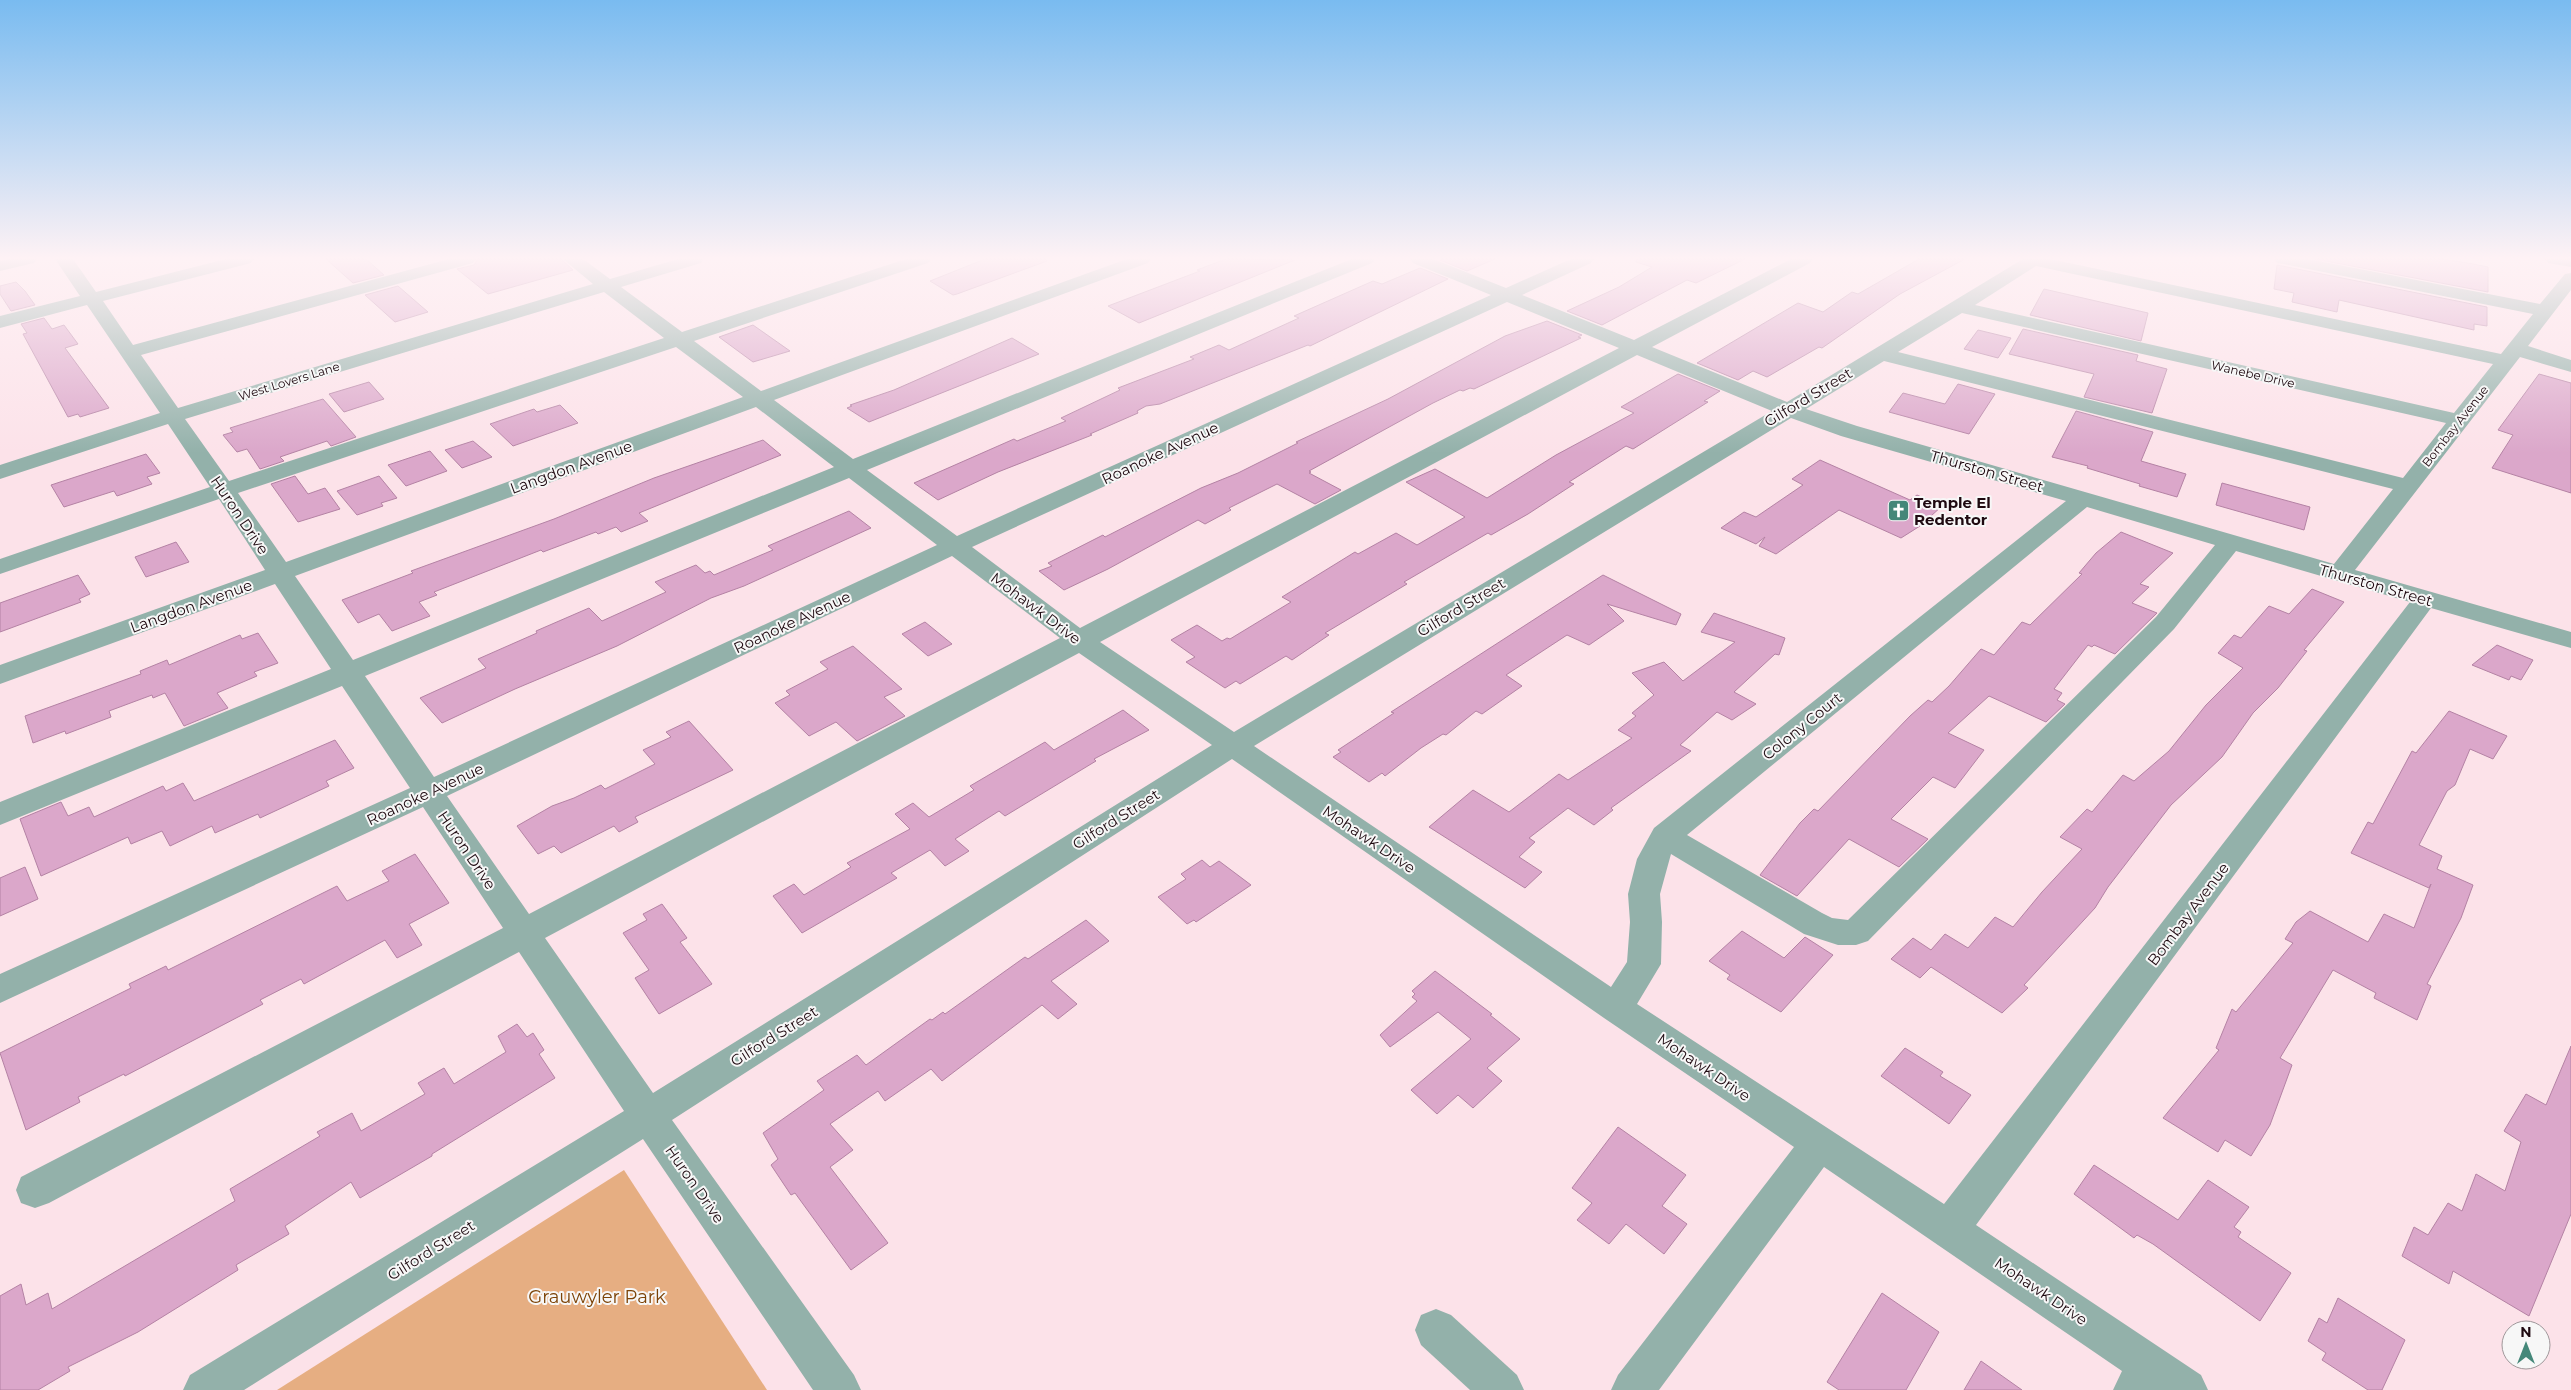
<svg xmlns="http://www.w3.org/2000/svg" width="2571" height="1390" font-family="Montserrat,sans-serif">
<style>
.green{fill:#e6ae82}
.building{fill:#dba7ca;stroke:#b482a4}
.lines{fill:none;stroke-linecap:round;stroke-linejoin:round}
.minor{fill:#93b1aa;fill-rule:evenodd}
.labels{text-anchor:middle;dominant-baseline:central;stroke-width:4;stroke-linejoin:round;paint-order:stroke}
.far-street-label{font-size:12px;fill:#1e0910;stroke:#f7f7f7}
.street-label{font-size:15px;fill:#1e0910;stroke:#f7f7f7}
.poi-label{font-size:15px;font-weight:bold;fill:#1e0910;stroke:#f7f7f7;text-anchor:start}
.near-park-label{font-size:18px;fill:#7c4307;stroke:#f7f7f7}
</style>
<rect width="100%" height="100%" fill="#fce2e9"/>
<path class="green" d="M 624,1170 L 767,1390 L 277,1390 Z"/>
<g class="building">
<path d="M 326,259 L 366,259 L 384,275 L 353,283 Z"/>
<path d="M 478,259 L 561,259 L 573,270 L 488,294 L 457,269 L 474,265 Z"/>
<path d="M 985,259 L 1046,259 L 1047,261 L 957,294 L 953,295 L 930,281 Z"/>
<path d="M 1226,259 L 1295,260 L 1139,323 L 1108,306 L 1200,271 L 1197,270 Z"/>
<path d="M 1443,259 L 1495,259 L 1467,271 L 1440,260 Z"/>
<path d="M 1637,259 L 1745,259 L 1696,283 L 1687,280 L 1602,325 L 1567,311 L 1619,287 L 1652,267 L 1636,262 Z"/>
<path d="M 1919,259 L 1965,259 L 1900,294 L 1822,348 L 1819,347 L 1767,377 L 1753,371 L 1738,380 L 1697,363 L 1798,303 L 1823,312 L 1852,292 L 1858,294 Z"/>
<path d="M 2315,259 L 2444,259 L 2473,264 L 2488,267 L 2488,292 Z"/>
<path d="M 2277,265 L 2487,307 L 2487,326 L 2474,324 L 2474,330 L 2339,300 L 2337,312 L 2292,302 L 2294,293 L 2274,289 Z"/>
<path d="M 1420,268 L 1448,279 L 1310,346 L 1308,345 L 1160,404 L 1146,406 L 1137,411 L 1138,413 L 1090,434 L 1092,435 L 998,472 L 938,500 L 914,483 L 1014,439 L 1017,441 L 1066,421 L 1061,418 L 1120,390 L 1118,388 L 1194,359 L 1190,357 L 1219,345 L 1229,350 L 1299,318 L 1294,316 L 1373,281 L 1382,284 Z"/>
<path d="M 16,282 L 25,291 L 35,305 L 11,311 L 0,294 L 0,286 Z"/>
<path d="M 398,286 L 428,312 L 395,322 L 365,295 Z"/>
<path d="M 2044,289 L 2148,313 L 2141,341 L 2030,315 Z"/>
<path d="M 44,318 L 52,329 L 64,325 L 78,344 L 65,348 L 109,408 L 80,417 L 78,414 L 68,417 L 23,334 L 27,333 L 21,324 Z"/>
<path d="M 1547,321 L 1582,335 L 1578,337 L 1581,338 L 1474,389 L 1470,388 L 1463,391 L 1460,390 L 1433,403 L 1309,471 L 1311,472 L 1309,473 L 1341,490 L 1315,504 L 1277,484 L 1229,508 L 1231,510 L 1205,524 L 1198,520 L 1108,569 L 1064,590 L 1039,571 L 1052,566 L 1048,563 L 1103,535 L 1105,537 L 1201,488 L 1238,473 L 1298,443 L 1296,442 L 1388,399 L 1505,336 Z"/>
<path d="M 753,325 L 790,351 L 753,362 L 719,337 Z"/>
<path d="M 2023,329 L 2138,355 L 2136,361 L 2167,369 L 2152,413 L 2084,397 L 2094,374 L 2009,354 Z"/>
<path d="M 1978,330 L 2011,338 L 1998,358 L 1964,349 Z"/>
<path d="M 1012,338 L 1039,354 L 869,422 L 847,408 L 852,406 L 850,405 L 894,390 Z"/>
<path d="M 1678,374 L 1720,391 L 1704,401 L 1708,402 L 1633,449 L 1626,446 L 1569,482 L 1574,484 L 1528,514 L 1491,535 L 1488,533 L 1404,582 L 1407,584 L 1325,633 L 1329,635 L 1292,660 L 1286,656 L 1240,684 L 1236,681 L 1225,688 L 1186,662 L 1195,657 L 1171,640 L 1197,625 L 1222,641 L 1227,638 L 1230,639 L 1291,602 L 1282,597 L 1355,552 L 1358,554 L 1396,533 L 1417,545 L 1465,517 L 1406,482 L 1435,469 L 1487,498 L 1556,455 L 1634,413 L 1621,407 Z"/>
<path d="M 2539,374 L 2571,383 L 2571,493 L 2492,468 L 2513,435 L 2498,430 Z"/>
<path d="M 369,382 L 384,399 L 344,412 L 329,394 Z"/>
<path d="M 1958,384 L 1995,394 L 1969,434 L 1889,412 L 1903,393 L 1945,404 Z"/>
<path d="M 323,399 L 356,437 L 331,446 L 327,441 L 280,457 L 284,461 L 260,469 L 247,449 L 237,452 L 223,435 L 233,432 L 230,428 Z"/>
<path d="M 560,405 L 578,423 L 513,446 L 490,424 L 534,409 L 537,412 Z"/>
<path d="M 2076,411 L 2153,432 L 2141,461 L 2186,474 L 2177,497 L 2139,486 L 2140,484 L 2087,468 L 2088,466 L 2052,457 Z"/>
<path d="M 763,440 L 781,455 L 639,513 L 648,521 L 621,532 L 616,527 L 598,534 L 596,532 L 543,552 L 541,550 L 434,592 L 437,595 L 419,602 L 430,616 L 392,631 L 379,614 L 358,623 L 342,600 L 413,573 L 411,571 L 554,519 L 654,478 Z"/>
<path d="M 473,441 L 492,457 L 462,468 L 445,450 Z"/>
<path d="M 430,451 L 447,471 L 406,486 L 388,465 Z"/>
<path d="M 146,454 L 160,473 L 147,477 L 152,484 L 117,496 L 114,491 L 64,507 L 51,485 Z"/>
<path d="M 1820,460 L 1910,500 L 1917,495 L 1942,506 L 1920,526 L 1901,538 L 1839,510 L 1776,554 L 1759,546 L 1765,537 L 1756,544 L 1721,528 L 1744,512 L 1756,517 L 1803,485 L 1792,479 Z"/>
<path d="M 295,476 L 308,494 L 325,488 L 340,509 L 298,522 L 271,484 Z"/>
<path d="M 379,476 L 397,498 L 381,503 L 383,506 L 357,515 L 337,491 Z"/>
<path d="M 2222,483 L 2310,507 L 2304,530 L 2216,505 Z"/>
<path d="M 849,511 L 871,528 L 744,586 L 711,598 L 617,646 L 515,689 L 442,723 L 420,698 L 486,668 L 478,659 L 537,633 L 536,631 L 589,608 L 602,621 L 666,592 L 655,582 L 696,565 L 705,573 L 710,571 L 714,575 L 773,550 L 768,546 Z"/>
<path d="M 2121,532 L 2173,553 L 2140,584 L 2149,587 L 2132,603 L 2157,613 L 2115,654 L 2094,645 L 2092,647 L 2088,645 L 2054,689 L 2062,693 L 2057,700 L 2065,704 L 2046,722 L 1989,696 L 1948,733 L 1984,750 L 1955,788 L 1933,777 L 1891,819 L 1928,839 L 1899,867 L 1849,839 L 1797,896 L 1760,875 L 1800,823 L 1814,809 L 1818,811 L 1910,716 L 1928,700 L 1932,702 L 1949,686 L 1981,649 L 1994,655 L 2022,622 L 2030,625 L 2082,574 L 2079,573 L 2096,553 Z"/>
<path d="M 176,542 L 189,562 L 146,577 L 135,557 Z"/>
<path d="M 78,575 L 90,594 L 79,599 L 81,602 L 0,632 L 0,603 Z"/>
<path d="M 1603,575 L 1681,614 L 1676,625 L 1607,604 L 1624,621 L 1589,645 L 1567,635 L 1506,675 L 1522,686 L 1482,714 L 1476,711 L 1446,735 L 1443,734 L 1421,748 L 1385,776 L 1382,773 L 1369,782 L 1333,757 L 1341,752 L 1338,750 L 1394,713 L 1391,712 Z"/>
<path d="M 2312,589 L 2344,602 L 2304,650 L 2307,651 L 2278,688 L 2253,713 L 2222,757 L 2171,805 L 2108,887 L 2095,908 L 2024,985 L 2028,988 L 2002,1013 L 1931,967 L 1920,978 L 1891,959 L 1913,938 L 1931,950 L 1945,934 L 1968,948 L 1995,917 L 2013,927 L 2042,892 L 2082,849 L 2060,837 L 2087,809 L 2092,812 L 2123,775 L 2134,781 L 2169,751 L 2206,705 L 2243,668 L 2218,653 L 2234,635 L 2241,638 L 2269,606 L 2289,614 Z"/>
<path d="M 1714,613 L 1785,638 L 1779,655 L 1775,654 L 1734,692 L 1756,704 L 1732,720 L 1717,712 L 1680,745 L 1691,751 L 1611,808 L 1613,810 L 1594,825 L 1568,808 L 1529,838 L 1535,842 L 1519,857 L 1542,872 L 1525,888 L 1429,827 L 1473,790 L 1509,812 L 1559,774 L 1568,780 L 1632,738 L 1618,730 L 1636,716 L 1632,713 L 1654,695 L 1632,673 L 1664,662 L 1683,681 L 1735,642 L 1701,632 Z"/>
<path d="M 925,622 L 952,644 L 928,656 L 902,634 Z"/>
<path d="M 258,633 L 278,663 L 254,672 L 257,676 L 217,693 L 228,708 L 184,726 L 165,693 L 153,698 L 152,695 L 109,711 L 111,717 L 66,734 L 65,731 L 33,743 L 25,716 L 141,674 L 140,671 L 167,660 L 169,665 L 240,635 L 242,639 Z"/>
<path d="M 2497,645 L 2533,660 L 2521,680 L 2511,676 L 2509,680 L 2472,665 Z"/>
<path d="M 853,646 L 902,689 L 884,697 L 905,716 L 857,741 L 836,722 L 809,736 L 775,703 L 790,695 L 786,691 L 828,669 L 820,662 Z"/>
<path d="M 1123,710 L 1149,730 L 1094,759 L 1096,761 L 1005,816 L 999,811 L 955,839 L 969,851 L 945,866 L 930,850 L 891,873 L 897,878 L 802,933 L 773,896 L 794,884 L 804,895 L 851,867 L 847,863 L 910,829 L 895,814 L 913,803 L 929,817 L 974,790 L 970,786 L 1045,742 L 1054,750 Z"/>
<path d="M 2449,711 L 2507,736 L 2493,759 L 2470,749 L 2455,785 L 2447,791 L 2419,845 L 2442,856 L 2437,869 L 2473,885 L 2461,918 L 2427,984 L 2431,986 L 2417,1020 L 2374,998 L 2376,993 L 2333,970 L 2280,1058 L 2292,1065 L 2270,1125 L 2251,1156 L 2225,1140 L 2218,1152 L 2163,1118 L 2219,1050 L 2216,1048 L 2232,1009 L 2236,1012 L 2293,943 L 2285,939 L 2296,922 L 2310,911 L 2368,942 L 2384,914 L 2414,928 L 2431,884 L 2429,888 L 2351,853 L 2368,822 L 2373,824 L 2412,751 L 2416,753 Z"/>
<path d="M 689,721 L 733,770 L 635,817 L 638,822 L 619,832 L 614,826 L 561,853 L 554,846 L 538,854 L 517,826 L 552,806 L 574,798 L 601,785 L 605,789 L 655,764 L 643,750 L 671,737 L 666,732 Z"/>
<path d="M 335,740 L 354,768 L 326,781 L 329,786 L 260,818 L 258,814 L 215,833 L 212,826 L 170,846 L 162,831 L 131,844 L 128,837 L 41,876 L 20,819 L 61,802 L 68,816 L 89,807 L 94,817 L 163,786 L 166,791 L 183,783 L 194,801 Z"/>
<path d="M 415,854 L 449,903 L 409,924 L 422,945 L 397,958 L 385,940 L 304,984 L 301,979 L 260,1000 L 263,1004 L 125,1076 L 124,1074 L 78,1097 L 80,1102 L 26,1130 L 0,1053 L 131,988 L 129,984 L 166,966 L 168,970 L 337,886 L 347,901 L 389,881 L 382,871 Z"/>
<path d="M 1202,860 L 1210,867 L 1219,861 L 1251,885 L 1196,922 L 1194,920 L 1187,924 L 1158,897 L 1186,879 L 1181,874 Z"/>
<path d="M 25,867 L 38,899 L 0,916 L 0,878 Z"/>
<path d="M 662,904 L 687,938 L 680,942 L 712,984 L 659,1014 L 635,978 L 649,970 L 623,933 L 647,920 L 643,914 Z"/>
<path d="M 1086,920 L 1109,941 L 1051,981 L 1077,1004 L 1058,1019 L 1042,1005 L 942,1081 L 931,1069 L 885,1101 L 878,1091 L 830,1124 L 853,1150 L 830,1167 L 888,1243 L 851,1270 L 795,1193 L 791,1195 L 771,1165 L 778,1159 L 763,1133 L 824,1090 L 817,1081 L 857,1055 L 866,1065 L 930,1019 L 932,1020 L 943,1012 L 945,1014 L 1025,957 L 1028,959 Z"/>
<path d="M 1742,931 L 1784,958 L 1805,937 L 1833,955 L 1781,1012 L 1727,979 L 1730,975 L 1709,961 Z"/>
<path d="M 1435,971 L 1492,1014 L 1490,1015 L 1520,1039 L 1487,1068 L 1502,1081 L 1473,1108 L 1458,1095 L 1437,1114 L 1411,1090 L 1471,1039 L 1438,1012 L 1390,1047 L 1380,1035 L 1417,1001 L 1412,997 L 1415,994 L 1412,991 Z"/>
<path d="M 517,1024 L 527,1037 L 533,1033 L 544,1050 L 539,1054 L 555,1078 L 432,1154 L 432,1156 L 360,1198 L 351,1182 L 285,1226 L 289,1234 L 236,1265 L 238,1270 L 138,1332 L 68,1367 L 70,1371 L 38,1390 L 0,1390 L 0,1296 L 21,1284 L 26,1305 L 48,1293 L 52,1309 L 235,1201 L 230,1189 L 320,1136 L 317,1132 L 352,1113 L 361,1131 L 425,1094 L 418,1083 L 444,1068 L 454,1084 L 506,1052 L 498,1036 Z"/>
<path d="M 2571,1046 L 2571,1214 L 2529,1316 L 2453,1271 L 2449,1284 L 2402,1256 L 2414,1227 L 2428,1235 L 2448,1203 L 2462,1211 L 2476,1174 L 2505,1191 L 2521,1142 L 2504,1131 L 2526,1094 L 2546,1105 Z"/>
<path d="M 1905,1048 L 1943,1072 L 1940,1076 L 1971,1095 L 1949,1124 L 1881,1076 Z"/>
<path d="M 1618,1127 L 1686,1175 L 1662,1206 L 1687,1224 L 1664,1254 L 1626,1224 L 1609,1244 L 1577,1220 L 1592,1203 L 1572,1188 Z"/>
<path d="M 2094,1165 L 2178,1220 L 2208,1180 L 2249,1207 L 2234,1227 L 2241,1232 L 2238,1237 L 2291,1273 L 2260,1321 L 2153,1244 L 2137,1235 L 2134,1238 L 2074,1194 Z"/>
<path d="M 1882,1293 L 1939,1332 L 1906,1390 L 1839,1390 L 1827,1382 Z"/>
<path d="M 2338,1298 L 2405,1340 L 2382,1390 L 2368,1390 L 2322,1360 L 2326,1353 L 2308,1341 L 2319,1318 L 2327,1323 Z"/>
<path d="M 1981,1361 L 2022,1390 L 1964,1390 Z"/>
</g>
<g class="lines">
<g class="minor">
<path d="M 8,259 L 37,259 L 34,263 L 0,271 L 0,261 Z"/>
<path d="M 55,259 L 73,259 L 96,292 L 226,259 L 254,259 L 251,263 L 103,301 L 133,345 L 449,259 L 476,259 L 473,263 L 141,355 L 178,408 L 593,284 L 563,259 L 583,259 L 610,279 L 678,259 L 704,259 L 701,263 L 621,287 L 682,332 L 906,259 L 931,259 L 928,263 L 694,341 L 761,391 L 1127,259 L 1151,259 L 1148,263 L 774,400 L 853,459 L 1352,259 L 1375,259 L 1372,263 L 867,470 L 957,536 L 1491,295 L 1413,263 L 1410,259 L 1433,259 L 1506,288 L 1571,259 L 1594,259 L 1591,263 L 1522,295 L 1634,340 L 1791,259 L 1813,259 L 1810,263 L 1652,347 L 1787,402 L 2023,259 L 2050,259 L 2501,354 L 2533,314 L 2283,264 L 2277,263 L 2274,259 L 2308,259 L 2540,304 L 2565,274 L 2571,273 L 2571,290 L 2528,346 L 2571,360 L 2571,372 L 2520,357 L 2355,570 L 2571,632 L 2571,648 L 2431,608 L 1976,1225 L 2201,1375 L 2208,1390 L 2113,1390 L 2122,1371 L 1824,1167 L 1659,1390 L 1611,1390 L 1618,1375 L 1794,1147 L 1604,1018 L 1232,759 L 672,1120 L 854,1375 L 861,1390 L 813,1390 L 643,1139 L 244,1390 L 183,1390 L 190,1375 L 624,1111 L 519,952 L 49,1203 L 35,1208 L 21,1203 L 16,1190 L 21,1177 L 503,928 L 423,807 L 0,1003 L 0,974 L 410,788 L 342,686 L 0,825 L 0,802 L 331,669 L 275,584 L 0,684 L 0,665 L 265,570 L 219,499 L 0,574 L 0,559 L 210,487 L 168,424 L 0,479 L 0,465 L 160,413 L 87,305 L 0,328 L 0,316 L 80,296 ZM 2036,266 L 2493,364 L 2454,413 L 1975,305 ZM 604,292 L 664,338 L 229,481 L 185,419 ZM 1507,302 L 1619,348 L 1080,628 L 972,547 ZM 1962,313 L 2446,423 L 2403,478 L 1898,352 ZM 676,347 L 743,397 L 286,562 L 238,493 ZM 1637,355 L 1772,411 L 1234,732 L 1100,642 ZM 1884,361 L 2393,489 L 2334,564 L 1857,426 L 1806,409 ZM 756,407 L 834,467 L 353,660 L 295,576 ZM 1791,418 L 1841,436 L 2066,501 L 1654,828 L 1637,859 L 1628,894 L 1630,922 L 1627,962 L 1611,987 L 1254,746 ZM 849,478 L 937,545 L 434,777 L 365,676 ZM 2087,507 L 2215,545 L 2156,617 L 1848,920 L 1832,918 L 1822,913 L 1687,835 ZM 2236,551 L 2410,602 L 1944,1204 L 1637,1004 L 1661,964 L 1662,922 L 1660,894 L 1671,854 L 1804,934 L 1838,945 L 1856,945 L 1868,941 L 2174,629 ZM 952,556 L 1060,638 L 529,914 L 447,796 ZM 1079,653 L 1212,745 L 653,1093 L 545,938 Z"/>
<path d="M 2545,259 L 2571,259 L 2571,267 L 2548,263 Z"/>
<path d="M 1436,1309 L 1451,1315 L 1517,1375 L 1524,1390 L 1470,1390 L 1421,1345 L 1415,1330 L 1421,1315 Z"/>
</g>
</g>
<linearGradient id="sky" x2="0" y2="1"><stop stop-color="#79bbf0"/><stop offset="0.57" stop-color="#fef2f5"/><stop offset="1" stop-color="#fef2f5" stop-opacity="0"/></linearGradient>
<rect width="2571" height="453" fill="url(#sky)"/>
<defs>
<symbol id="church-square" viewBox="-11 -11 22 22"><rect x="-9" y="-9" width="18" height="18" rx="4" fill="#448779" stroke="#f7f7f7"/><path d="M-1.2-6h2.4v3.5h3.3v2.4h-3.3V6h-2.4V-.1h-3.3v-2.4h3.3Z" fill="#fff"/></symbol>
</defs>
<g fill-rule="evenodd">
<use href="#church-square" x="1886" y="498" width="25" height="25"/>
</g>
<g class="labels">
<g class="far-street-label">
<text transform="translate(2253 374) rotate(13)">Wanebe Drive</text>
<text transform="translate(289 381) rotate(-17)">West Lovers Lane</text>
<text transform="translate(2455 426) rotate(-52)">Bombay Avenue</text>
</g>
<g class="street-label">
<text transform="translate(1808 397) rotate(-31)">Gilford Street</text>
<text transform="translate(1160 453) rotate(-25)">Roanoke Avenue</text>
<text transform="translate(571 467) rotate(-20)">Langdon Avenue</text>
<text transform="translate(1987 471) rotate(16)">Thurston Street</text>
<text transform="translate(240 515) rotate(56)">Huron Drive</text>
<text transform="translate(2376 585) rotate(16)">Thurston Street</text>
<text transform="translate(191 606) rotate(-20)">Langdon Avenue</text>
<text transform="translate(1461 607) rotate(-31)">Gilford Street</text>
<text transform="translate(1036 608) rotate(37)">Mohawk Drive</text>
<text transform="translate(792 622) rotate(-25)">Roanoke Avenue</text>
<text transform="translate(1802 726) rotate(-39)">Colony Court</text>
<text transform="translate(425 794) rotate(-25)">Roanoke Avenue</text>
<text transform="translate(1116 819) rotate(-32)">Gilford Street</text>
<text transform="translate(1369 839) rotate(34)">Mohawk Drive</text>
<text transform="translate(467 850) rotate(56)">Huron Drive</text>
<text transform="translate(2188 914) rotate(-53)">Bombay Avenue</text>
<text transform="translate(774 1036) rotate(-32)">Gilford Street</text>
<text transform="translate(1704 1067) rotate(34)">Mohawk Drive</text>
<text transform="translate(695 1184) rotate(55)">Huron Drive</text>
<text transform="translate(431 1250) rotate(-32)">Gilford Street</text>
<text transform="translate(2041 1291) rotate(34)">Mohawk Drive</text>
</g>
<g class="poi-label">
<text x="1914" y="502">Temple El<tspan x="1914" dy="17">Redentor</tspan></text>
</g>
<g class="near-park-label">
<text x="597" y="1297">Grauwyler Park</text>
</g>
</g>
<g transform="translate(2526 1345)"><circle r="24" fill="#f7f7f7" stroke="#a0989b"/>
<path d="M0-4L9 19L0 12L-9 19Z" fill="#448779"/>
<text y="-8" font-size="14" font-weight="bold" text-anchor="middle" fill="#1e0910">N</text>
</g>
</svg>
